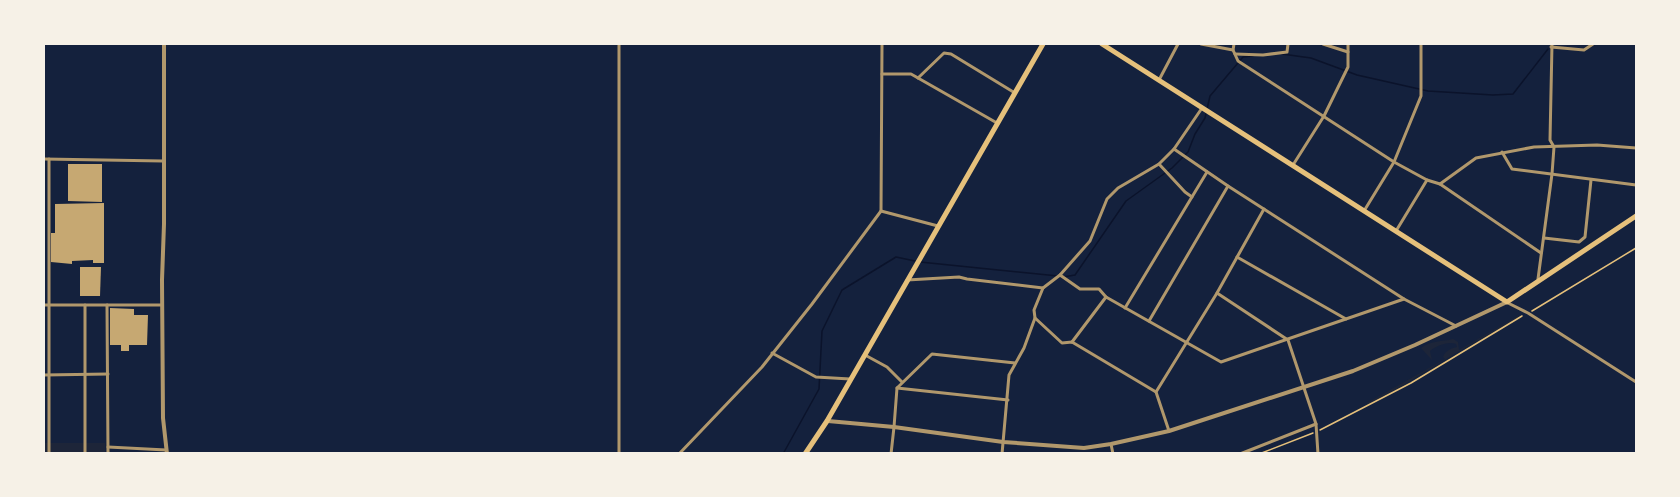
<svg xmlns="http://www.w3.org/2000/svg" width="1680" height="497" font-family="'Archivo Narrow',sans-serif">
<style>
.green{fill:#1d2539}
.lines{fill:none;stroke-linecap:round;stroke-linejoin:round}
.stream{stroke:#0b132b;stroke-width:1.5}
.building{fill:#c6a872}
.path{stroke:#e5c07b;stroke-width:1.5}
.minor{stroke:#b1986c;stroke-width:3}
.tertiary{stroke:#b1986c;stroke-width:4}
.primary{stroke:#e5c07b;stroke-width:5}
</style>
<rect width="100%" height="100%" fill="#14213d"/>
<g class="green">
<path d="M 1518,316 L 1519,317 L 1451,356 L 1397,389 L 1368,404 L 1367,403 L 1445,359 L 1443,357 C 1445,351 1451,348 1457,347 L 1456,344 C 1448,341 1436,346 1430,351 L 1432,360 L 1421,348 C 1431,340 1442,342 1453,339 L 1458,342 L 1459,350 Z"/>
<rect x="44" y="443" width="61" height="9"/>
</g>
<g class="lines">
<g class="stream">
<path d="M 1282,54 L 1311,58 L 1357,75 L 1428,91 L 1493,95 L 1513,94 L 1548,49"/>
<path d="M 920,262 L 1058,276"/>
<path d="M 1063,277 L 1075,275 L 1126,201 L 1172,168 L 1188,152 L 1195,134 L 1205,118 L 1210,96 L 1243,57 L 1253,56"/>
<path d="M 723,454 L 780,454"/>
<path d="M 783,454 L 819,389 L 822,331 L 842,290 L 896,257 L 915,261"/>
</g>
</g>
<g class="building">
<path d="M 68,164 L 102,164 L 102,202 L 68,201 Z"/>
<path d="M 104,203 L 104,263 L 93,263 L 93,260 L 72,261 L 72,264 L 51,262 L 51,233 L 55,233 L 55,204 Z"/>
<path d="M 80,267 L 101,267 L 100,296 L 80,296 Z"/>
<path d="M 110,308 L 134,309 L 134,315 L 148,315 L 147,345 L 129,345 L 129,351 L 121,351 L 121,345 L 110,345 Z"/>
</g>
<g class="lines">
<g class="path">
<path d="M 1532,311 L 1636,248"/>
<path d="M 1320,430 L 1411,383 L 1522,316"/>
<path d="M 1259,454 L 1313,433"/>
</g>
<g class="minor">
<path d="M 619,44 L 619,454"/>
<path d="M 1201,44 L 1233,50"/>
<path d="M 1234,44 L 1233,50 L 1238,61 L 1394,162 L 1427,180 L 1440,184 L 1541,253"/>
<path d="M 1323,44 L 1348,52"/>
<path d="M 1551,47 L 1584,50 L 1593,44"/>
<path d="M 1235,54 L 1263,55 L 1287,52 L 1288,44"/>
<path d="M 882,74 L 911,74 L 997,123"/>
<path d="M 918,78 L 944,53 L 951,54 L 1015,93"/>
<path d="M 1159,80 L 1178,44"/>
<path d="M 1174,149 L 1228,186 L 1404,299 L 1456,326"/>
<path d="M 1502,152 L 1512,169 L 1636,185"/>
<path d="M 44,159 L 163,161"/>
<path d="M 1159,164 L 1185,192 L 1192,197"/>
<path d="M 1293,165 L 1324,116 L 1348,67 L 1348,44"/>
<path d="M 1440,184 L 1476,158 L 1534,147 L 1597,145 L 1636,148"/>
<path d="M 881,211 L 938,226"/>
<path d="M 1364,211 L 1394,162 L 1421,96 L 1421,44"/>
<path d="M 1396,231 L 1427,180"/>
<path d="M 1544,238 L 1579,242 L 1585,237 L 1591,180"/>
<path d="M 1237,257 L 1346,319"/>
<path d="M 1060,275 L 1080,289 L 1099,289 L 1106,297"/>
<path d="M 1538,279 L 1552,174 L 1554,147 L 1550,140 L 1552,44"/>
<path d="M 907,280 L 959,277 L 967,279 L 1043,288 L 1060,275 L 1090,241 L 1107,199 L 1118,188 L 1159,164 L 1174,149 L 1202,108"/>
<path d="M 1217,293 L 1288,340 L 1316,424 L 1318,454"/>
<path d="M 1508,303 L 1528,313 L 1636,382"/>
<path d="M 44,305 L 162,305"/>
<path d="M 107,305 L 108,454"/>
<path d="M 1125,308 L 1207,172"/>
<path d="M 1035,318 L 1062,343 L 1072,342 L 1156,392 L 1169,431"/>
<path d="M 1149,321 L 1228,186"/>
<path d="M 1072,342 L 1106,297 L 1221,362 L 1404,299"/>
<path d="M 772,353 L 816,377 L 850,379"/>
<path d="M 865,355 L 887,367 L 902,382"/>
<path d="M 44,375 L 108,374"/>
<path d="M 897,388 L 1008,400"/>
<path d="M 1156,392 L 1217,293 L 1264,209"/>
<path d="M 1111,444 L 1113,454"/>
<path d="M 108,447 L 166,450"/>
<path d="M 49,454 L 49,159"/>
<path d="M 85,454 L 85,305"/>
<path d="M 679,454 L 762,367 L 812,304 L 881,211 L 882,44"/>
<path d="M 891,454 L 894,427 L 897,388 L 932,354 L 1015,363"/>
<path d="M 1002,454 L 1009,375 L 1024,348 L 1035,318 L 1034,310 L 1043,288"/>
<path d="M 1240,454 L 1316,424"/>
</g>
<g class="tertiary">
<path d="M 164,44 L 164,224 L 162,280 L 163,418 L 167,454"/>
<path d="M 828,421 L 894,427 L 1003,442 L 1084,448 L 1111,444 L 1169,431 L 1353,371 L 1415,345 L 1507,302"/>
</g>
<g class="primary">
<path d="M 1102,44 L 1507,302 L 1636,216"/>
<path d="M 805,454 L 827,421 L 1043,44"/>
</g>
</g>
<rect width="1680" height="497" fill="none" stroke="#f6f1e7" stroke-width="90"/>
</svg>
